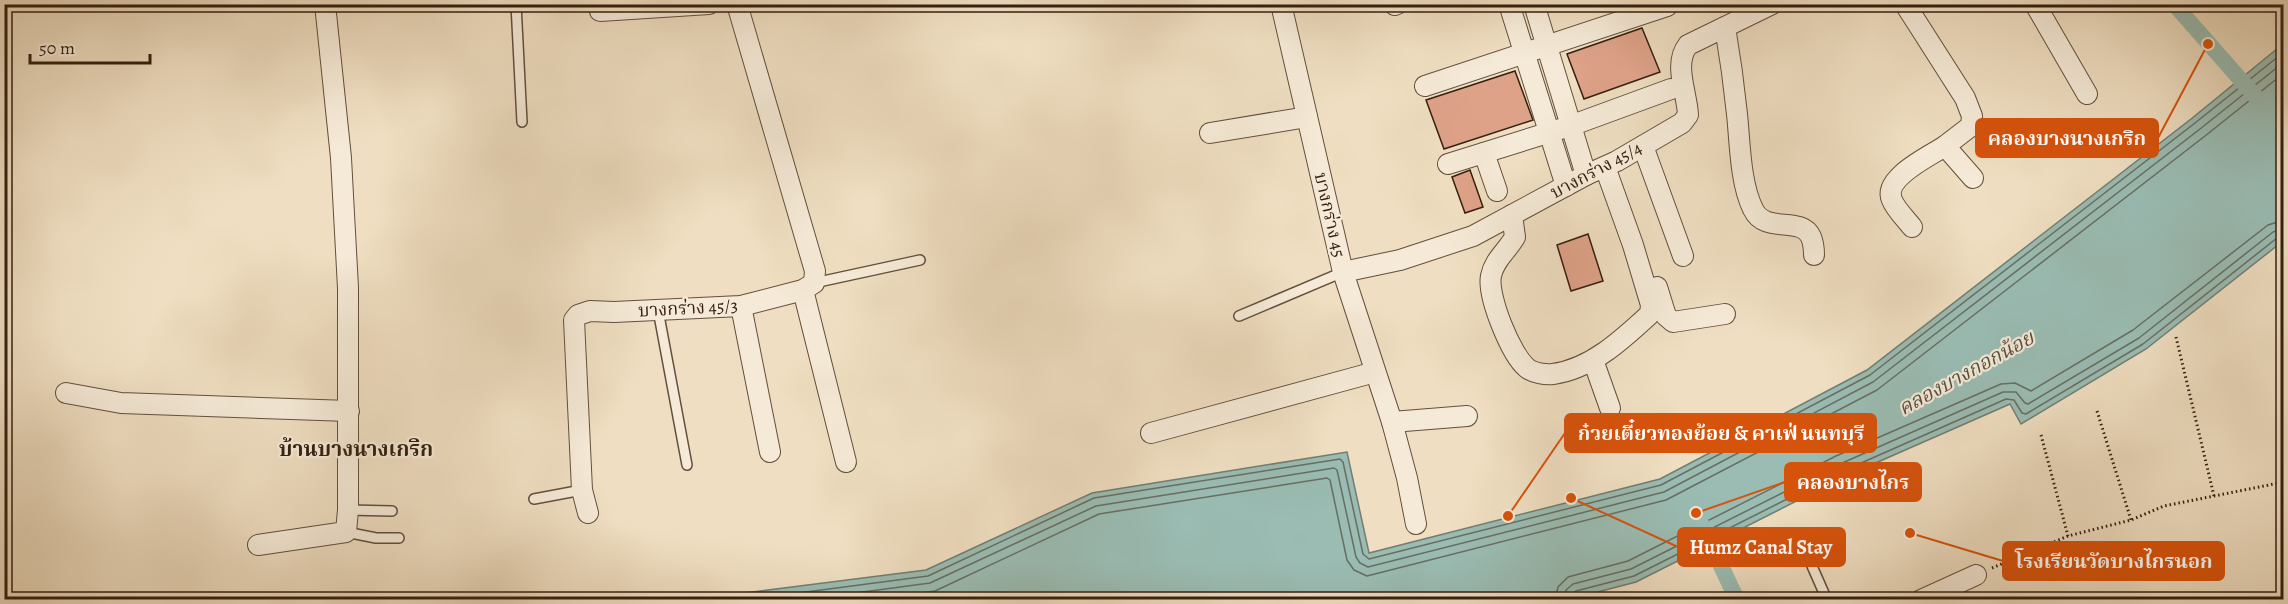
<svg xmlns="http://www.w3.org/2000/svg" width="2288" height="604" font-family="Alegreya,'Noto Serif Thai',serif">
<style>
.water{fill:#9abcb3;stroke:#717d72;stroke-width:1.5}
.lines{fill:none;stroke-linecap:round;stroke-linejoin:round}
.shore{stroke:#676e62;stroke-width:1.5}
.canal{stroke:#9abcb3;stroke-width:16}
.building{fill:#dea288;stroke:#341f10;stroke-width:1.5}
.service-casing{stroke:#634f3c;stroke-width:12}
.minor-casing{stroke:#634f3c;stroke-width:22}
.path{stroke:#341f10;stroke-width:3;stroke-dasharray:1.5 3;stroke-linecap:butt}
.service{stroke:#f5ead7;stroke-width:9}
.minor{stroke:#f5ead7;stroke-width:20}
.labels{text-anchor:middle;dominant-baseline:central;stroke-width:4.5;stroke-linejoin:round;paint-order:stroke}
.street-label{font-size:18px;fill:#341f10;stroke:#f5ead7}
.water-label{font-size:20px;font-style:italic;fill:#534e41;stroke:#f5ead7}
.quarter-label{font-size:21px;font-weight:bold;fill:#341f10;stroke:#f5ead7}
.leader{fill:none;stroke:#d6530c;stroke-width:2}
.callout-dot{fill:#d6530c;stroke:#f5ead7;stroke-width:2}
.callout{fill:#d6530c;stroke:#d6530c;stroke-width:2}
.callout-label{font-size:20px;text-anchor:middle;font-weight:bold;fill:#fff}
</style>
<rect width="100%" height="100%" fill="#efdec1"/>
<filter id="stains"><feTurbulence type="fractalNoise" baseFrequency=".00333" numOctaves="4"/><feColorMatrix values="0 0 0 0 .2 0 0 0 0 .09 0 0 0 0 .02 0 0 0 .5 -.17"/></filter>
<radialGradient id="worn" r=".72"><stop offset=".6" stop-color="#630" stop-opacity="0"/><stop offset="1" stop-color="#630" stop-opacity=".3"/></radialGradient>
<path class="water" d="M 2283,44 L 2283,241 L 2146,349 L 2021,424 L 2010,404 L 1846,476 L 1636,582 L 1567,600 L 698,599 L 926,570 L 1092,493 L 1347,452 L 1369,553 L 1660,479 L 1867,370 L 2191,119 Z"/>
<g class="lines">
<g class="shore">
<path d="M 745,600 L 928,576 L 1094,498 L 1340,459 L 1343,462 L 1363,554 L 1369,559 L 1661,485 L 1870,375 L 2195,123 L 2284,52"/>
<path d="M 803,600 L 930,583 L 1096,506 L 1334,468 L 1337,470 L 1356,557 L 1360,563 L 1368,567 L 1664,492 L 1873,382 L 2200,129 L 2284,62"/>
<path d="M 874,600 L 935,591 L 1099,514 L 1327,478 L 1330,480 L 1347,560 L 1354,570 L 1367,576 L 1666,500 L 1877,390 L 2205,136 L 2284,73"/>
<path d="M 1555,600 L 1558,587 L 1568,577 L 1628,561 L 1836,456 L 2001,384 L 2015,383 L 2031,391 L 2133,330 L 2268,225 L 2284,220"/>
<path d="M 1564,600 L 1566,590 L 1573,584 L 1631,569 L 1840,464 L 2003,392 L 2016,392 L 2025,403 L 2028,404 L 2139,338 L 2273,232 L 2284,229"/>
<path d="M 1572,600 L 1572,595 L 1576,591 L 1634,576 L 1843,471 L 2006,399 L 2014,400 L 2022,413 L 2026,414 L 2143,344 L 2277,238 L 2284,237"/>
</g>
<g class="canal">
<path d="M 2174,4 L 2284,129"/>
<path d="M 1702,525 L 1737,600"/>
</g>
</g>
<g class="building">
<path d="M 1642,28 L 1660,72 L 1584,99 L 1567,54 Z"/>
<path d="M 1515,71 L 1533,120 L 1444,149 L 1426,100 Z"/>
<path d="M 1470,170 L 1483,207 L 1465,213 L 1452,177 Z"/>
<path d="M 1588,234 L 1603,281 L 1571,291 L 1557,245 Z"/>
</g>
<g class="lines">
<defs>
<g id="service">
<path d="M 516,4 L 522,122"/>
<path d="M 814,283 L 920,260"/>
<path d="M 658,310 L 687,465"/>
<path d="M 1239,316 L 1343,272"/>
<path d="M 534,499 L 582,490"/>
<path d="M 348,510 L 392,511"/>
<path d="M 346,532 L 376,538 L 399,538"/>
<path d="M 1801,541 L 1827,600"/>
</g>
<g id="minor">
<path d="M 1281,4 L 1343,272 L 1392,422 L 1407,478 L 1416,524"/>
<path d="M 1509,4 L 1566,186"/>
<path d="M 1534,4 L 1586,175"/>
<path d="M 1905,4 L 1965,98 L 1972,116 L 1971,126 L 1945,146 L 1973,178"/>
<path d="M 2035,4 L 2087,94"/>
<path d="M 1395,5 L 1397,4"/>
<path d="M 600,11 L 709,4"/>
<path d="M 1725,27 C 1730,56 1734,85 1737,114 C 1740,142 1740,183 1753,209 C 1765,235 1801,215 1811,237 C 1813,242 1814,249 1814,255"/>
<path d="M 1425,86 L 1667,6"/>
<path d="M 1210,133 L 1307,117"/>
<path d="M 1643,146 L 1683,256"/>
<path d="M 1484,153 L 1497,191"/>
<path d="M 1448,164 L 1570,126 L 1671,89"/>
<path d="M 1512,215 L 1515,237 C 1507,251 1494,260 1491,276 C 1487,296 1511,355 1527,368 C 1533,373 1546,375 1553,374 C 1591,369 1623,339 1650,314 L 1651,305 L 1633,245 L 1605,167"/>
<path d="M 1912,227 C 1906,219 1896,210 1892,200 C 1882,178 1930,156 1945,146"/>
<path d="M 1343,272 L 1400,260 L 1473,236 L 1586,175 L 1617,161 L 1682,123 L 1688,115 C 1687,92 1673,64 1688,45 L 1772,4"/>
<path d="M 1657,287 L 1666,316 L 1673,322 L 1725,314"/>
<path d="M 803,290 L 846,462"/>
<path d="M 741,306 L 770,452"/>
<path d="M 1593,360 L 1610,408"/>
<path d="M 66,393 L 121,403 L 349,411"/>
<path d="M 1392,422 L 1467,416"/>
<path d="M 1151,433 L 1375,372"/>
<path d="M 588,513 L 582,490 L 574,320 L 578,315 L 590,311 L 614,312 L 741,306 L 803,290 L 814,283 L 815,271 L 737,4"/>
<path d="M 258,545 L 346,532 L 348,510 L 348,288 L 341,158 L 325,4"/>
<path d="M 1921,600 L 1976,575"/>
</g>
</defs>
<use href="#service" class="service-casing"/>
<use href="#minor" class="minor-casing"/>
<g class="path">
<path d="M 2176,337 L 2214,496"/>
<path d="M 2097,411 L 2131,520"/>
<path d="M 2041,435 L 2068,536"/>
<path d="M 1992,568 L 2068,536 L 2131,520 L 2164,506 L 2284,482"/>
</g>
<use href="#service" class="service"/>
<use href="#minor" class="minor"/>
</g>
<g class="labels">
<g class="street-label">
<text transform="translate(1596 170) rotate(-28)">บางกร่าง 45/4</text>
<text transform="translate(1330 215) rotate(77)">บางกร่าง 45</text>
<text transform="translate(688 308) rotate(-3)">บางกร่าง 45/3</text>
</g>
<g class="water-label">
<text transform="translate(1966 373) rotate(-29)">คลองบางกอกน้อย</text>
</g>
<g class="quarter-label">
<text x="356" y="449">บ้านบางนางเกริก</text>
</g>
</g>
<path class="leader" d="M2208 44L2158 138M1508 516L1565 433M1696 513L1785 482M1571 498L1678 547M1910 533L2003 561"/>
<g class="callout-dot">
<circle cx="2208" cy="44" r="6"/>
<circle cx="1508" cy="516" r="6"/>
<circle cx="1696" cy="513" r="6"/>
<circle cx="1571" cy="498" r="6"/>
<circle cx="1910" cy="533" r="6"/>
</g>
<g class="callout">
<rect x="1976" y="119" width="182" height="38" rx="6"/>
<rect x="1565" y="414" width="311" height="38" rx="6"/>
<rect x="1785" y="463" width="136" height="38" rx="6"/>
<rect x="1678" y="528" width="167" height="38" rx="6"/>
<rect x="2003" y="542" width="221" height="38" rx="6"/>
</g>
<g class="callout-label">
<text x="2067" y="145">คลองบางนางเกริก</text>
<text x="1721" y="440">ก๋วยเตี๋ยวทองย้อย &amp; คาเฟ่ นนทบุรี</text>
<text x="1853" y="489">คลองบางไกร</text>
<text x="1761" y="554">Humz Canal Stay</text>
<text x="2114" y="568">โรงเรียนวัดบางไกรนอก</text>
</g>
<rect width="2288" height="604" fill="none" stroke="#efdec1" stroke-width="24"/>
<rect x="6" y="6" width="2276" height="592" fill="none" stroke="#341f10" stroke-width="3"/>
<rect x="12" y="12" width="2264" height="580" fill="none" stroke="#341f10" stroke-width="1.5"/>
<path d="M30 54v9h120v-9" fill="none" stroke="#341f10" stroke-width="3"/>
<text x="39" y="54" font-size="18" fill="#341f10" stroke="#f5ead7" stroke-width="4.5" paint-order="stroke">50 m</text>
<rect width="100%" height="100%" filter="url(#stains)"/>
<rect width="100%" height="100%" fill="url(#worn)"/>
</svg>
